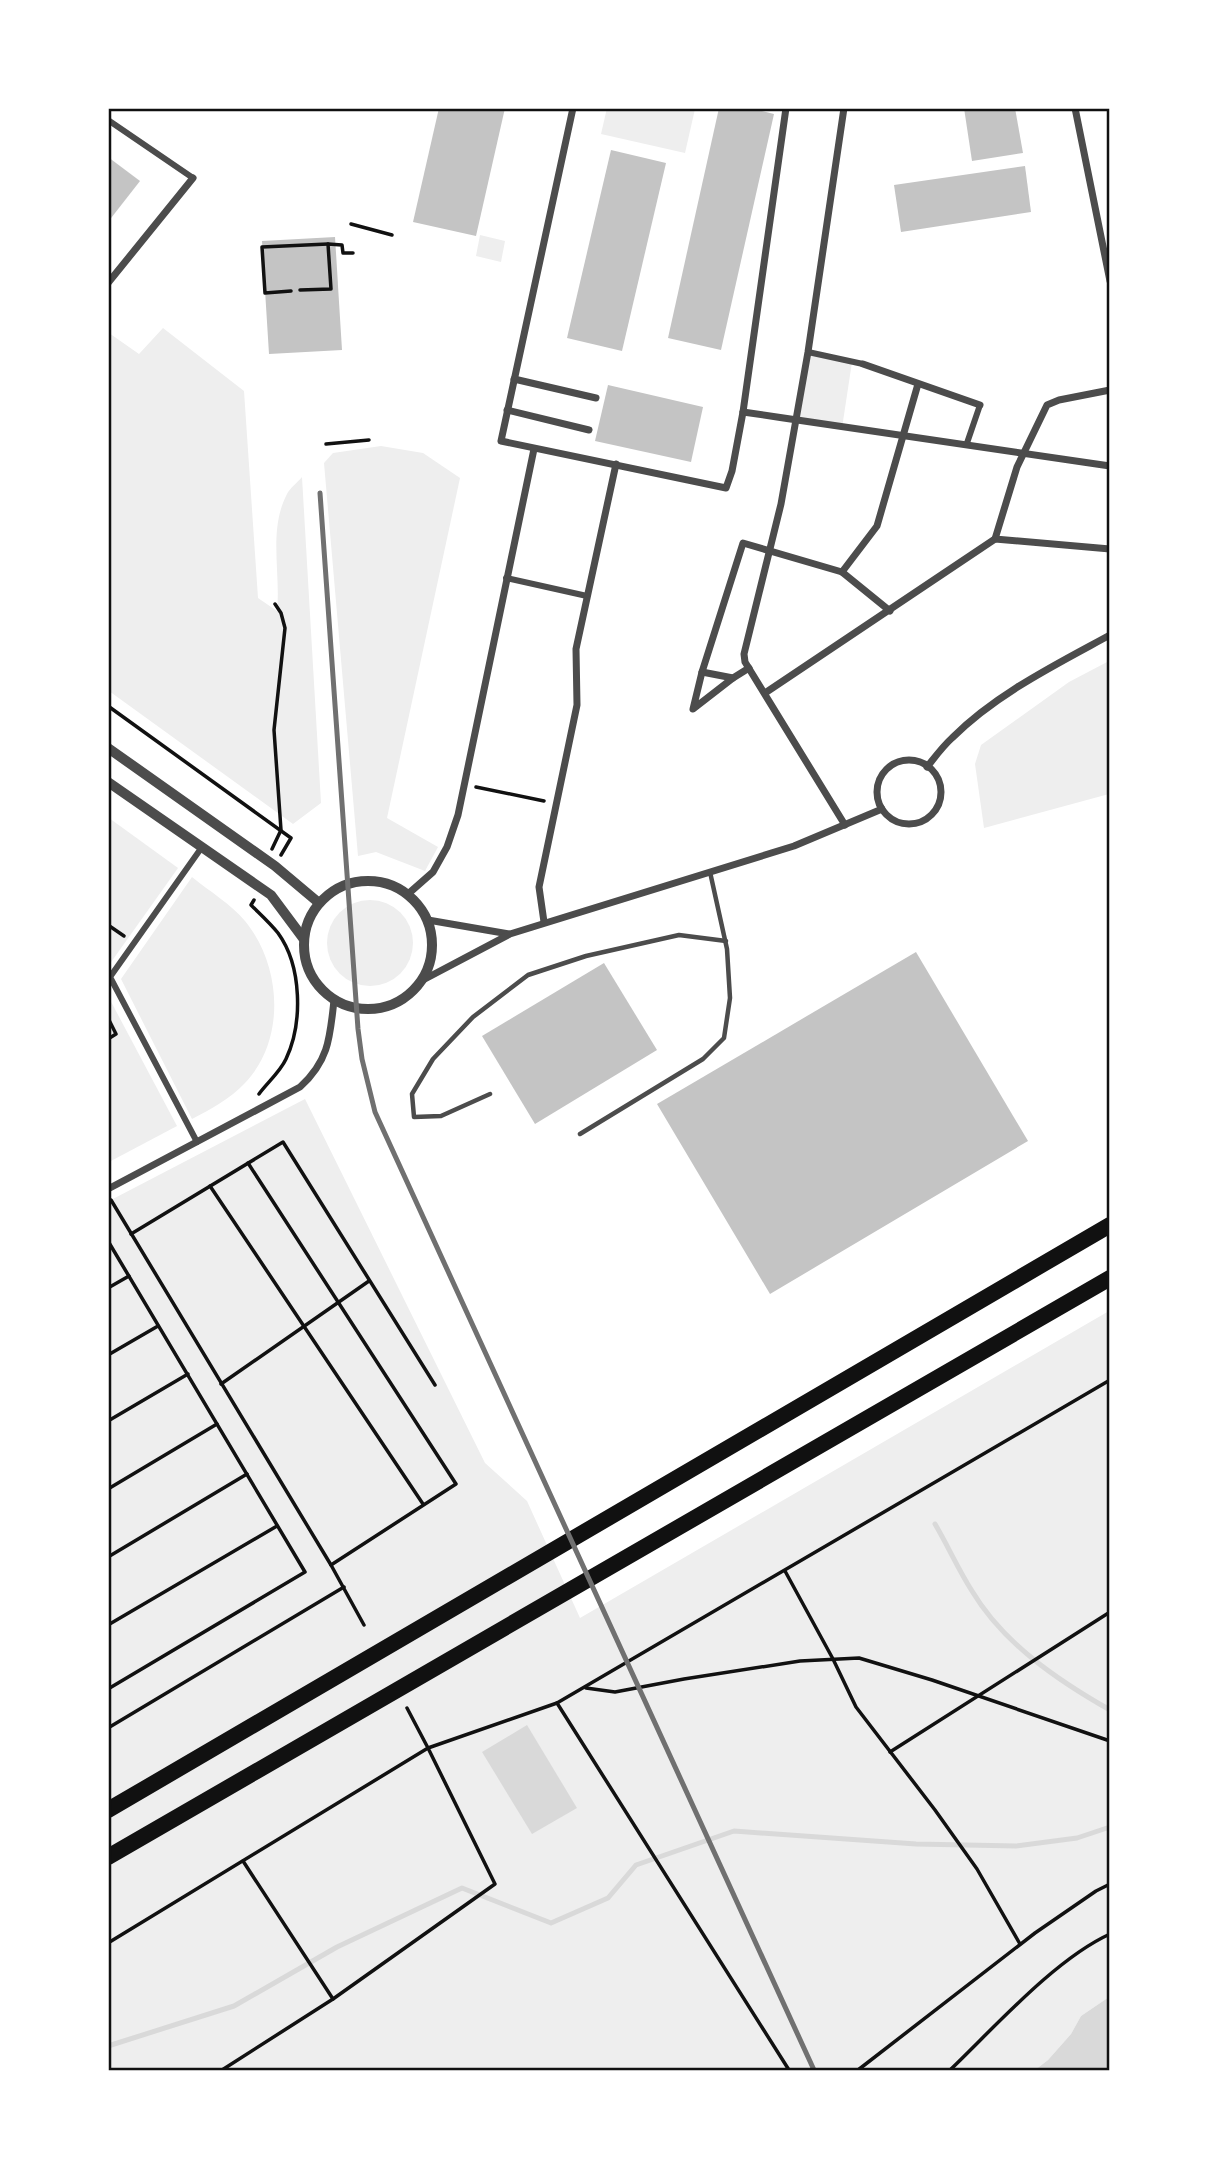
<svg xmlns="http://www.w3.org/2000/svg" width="1218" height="2179" font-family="Signika,sans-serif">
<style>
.green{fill:#eee}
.water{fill:#d9d9d9}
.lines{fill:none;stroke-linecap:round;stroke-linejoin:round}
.stream{stroke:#d9d9d9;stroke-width:5}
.building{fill:#c4c4c4}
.path{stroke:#111;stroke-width:3.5}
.service{stroke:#4c4c4c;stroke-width:4.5}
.pedestrian{stroke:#4c4c4c;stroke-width:6}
.minor{stroke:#4c4c4c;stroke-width:7}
.tertiary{stroke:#4c4c4c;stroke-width:10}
.motorway{stroke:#111;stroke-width:16}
.rail{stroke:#707070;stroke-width:5}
.neatline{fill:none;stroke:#111;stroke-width:2.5}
</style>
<rect width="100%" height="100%" fill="#fff"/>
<g class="green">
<path d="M 607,108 L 695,109 L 685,153 L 601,134 Z"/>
<path d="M 480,235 L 505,241 L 501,262 L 476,256 Z"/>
<path d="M 163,328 L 244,391 L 258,598 L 277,611 C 281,573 268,530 287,494 C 290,488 297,483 302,477 L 321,803 L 293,824 L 109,691 L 109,333 L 139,354 Z"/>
<path d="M 808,352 L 852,362 L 842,428 L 796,420 Z"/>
<path d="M 381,446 L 423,453 L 460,478 L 387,818 L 438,847 L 425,871 L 376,852 L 358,856 L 324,463 L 333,453 Z"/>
<path d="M 1109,661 L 1109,794 L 984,828 L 975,764 L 981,745 L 1069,682 Z"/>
<path d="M 109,818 L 178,868 L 109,965 Z"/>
<path d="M 192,877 C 209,891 231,904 245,921 C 282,966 286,1040 245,1083 C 230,1099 211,1109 192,1119 L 121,979 Z"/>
<circle cx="370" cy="943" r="43"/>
<path d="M 108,996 L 177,1126 L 109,1162 Z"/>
<path d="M 305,1099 L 485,1463 L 527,1501 L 580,1618 L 1109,1311 L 1109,1997 L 1081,2016 L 1071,2034 L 1048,2060 L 1035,2070 L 109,2070 L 109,1201 Z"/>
</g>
<g class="water">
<path d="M 527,1725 L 577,1808 L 532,1834 L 482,1752 Z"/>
<path d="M 1109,1997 L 1109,2070 L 1035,2070 L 1048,2060 L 1071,2034 L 1081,2016 Z"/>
</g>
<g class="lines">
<g class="stream">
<path d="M 935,1524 C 948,1546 958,1569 972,1591 C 1003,1643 1057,1680 1110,1710"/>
<path d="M 108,2046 L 234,2006 L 337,1947 L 462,1888 L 551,1923 L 608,1898 L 636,1865 L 734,1831 L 916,1844 L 1016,1846 L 1077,1838 L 1110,1827"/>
</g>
</g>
<g class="building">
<path d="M 439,108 L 505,108 L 476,236 L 413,222 Z"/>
<path d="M 719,108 L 749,108 L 774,114 L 721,350 L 668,338 Z"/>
<path d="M 964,108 L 1015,108 L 1023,153 L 972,161 Z"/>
<path d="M 611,150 L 666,163 L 622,351 L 567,338 Z"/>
<path d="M 108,157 L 140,181 L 108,222 Z"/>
<path d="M 1025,166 L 1031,212 L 901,232 L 894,185 Z"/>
<path d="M 335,237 L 342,350 L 269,354 L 262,241 Z"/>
<path d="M 608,385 L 703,407 L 691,462 L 595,441 Z"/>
<path d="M 916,952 L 1028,1141 L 770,1294 L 657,1104 Z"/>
<path d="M 604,963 L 657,1050 L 535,1124 L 482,1036 Z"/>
</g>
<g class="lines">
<g class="path">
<path d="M 351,224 L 392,235"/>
<path d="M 300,290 L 331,289 L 328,244 L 342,245 L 343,253 L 353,253"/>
<path d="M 291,291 L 265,293 L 262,247 L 328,244"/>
<path d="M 326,444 L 369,440"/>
<path d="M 108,706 L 291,838 L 281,855"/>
<path d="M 476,787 L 544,801"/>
<path d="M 272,849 L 281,830 L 274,730 L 285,628 L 281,613 L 275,604"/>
<path d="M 254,900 L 251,905 C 260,914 270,923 278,933 C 302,966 303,1023 286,1059 C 280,1072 267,1083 259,1094"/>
<path d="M 108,925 L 124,936"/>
<path d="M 108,1018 L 116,1034 L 108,1039"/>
<path d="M 248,1163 L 456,1484 L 331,1565"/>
<path d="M 210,1186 L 423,1504"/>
<path d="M 111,1200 L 331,1565 L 364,1625"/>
<path d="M 131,1234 L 283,1142 L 435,1385"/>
<path d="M 108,1241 L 305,1572 L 108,1689"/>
<path d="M 108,1288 L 129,1276"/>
<path d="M 108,1355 L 158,1326"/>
<path d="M 221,1384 L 369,1281"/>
<path d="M 108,1421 L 188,1374"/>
<path d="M 108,1489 L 217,1424"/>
<path d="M 108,1557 L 247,1474"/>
<path d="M 785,1571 L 833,1659 L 856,1707 L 935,1810 L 977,1869 L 1020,1944"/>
<path d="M 108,1625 L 277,1526"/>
<path d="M 586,1688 L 615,1692 L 684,1679 L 800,1661 L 859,1658 L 932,1680 L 1110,1741"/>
<path d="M 557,1703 L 789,2070"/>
<path d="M 108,1728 L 344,1587"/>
<path d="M 890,1752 L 1110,1612"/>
<path d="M 243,1861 L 333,1999"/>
<path d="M 108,1943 L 428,1748 L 407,1708"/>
<path d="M 222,2070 L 333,1999 L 495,1884 L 428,1748 L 557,1703 L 1110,1380"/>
<path d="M 858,2070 L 1035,1933 L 1096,1891 L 1110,1884"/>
<path d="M 950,2070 C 994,2028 1055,1959 1110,1934"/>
</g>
<g class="service">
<path d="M 490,1094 L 441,1116 L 414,1117 L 412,1094 L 433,1059 L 473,1017 L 528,975 L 586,956 L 679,935 L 726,941"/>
<path d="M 580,1134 L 703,1059 L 724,1038 L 730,998 L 727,949 L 710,872"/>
</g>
<g class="pedestrian">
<path d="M 108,120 L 193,178"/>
<path d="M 808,352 L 863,364"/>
<path d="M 967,443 L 980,405"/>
<path d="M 506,578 L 587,596"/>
<path d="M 197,1142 L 110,977 L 202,847"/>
</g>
<g class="minor">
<path d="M 573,108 L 501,441 L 726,488 L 732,471 L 743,412 L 786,108"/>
<path d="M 844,108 L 808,352 L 781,504 L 744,654 L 745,662 L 845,825"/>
<path d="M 1075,108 L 1110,281"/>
<path d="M 108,283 L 193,178"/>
<path d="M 863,364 L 980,405"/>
<path d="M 514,379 L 596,398"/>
<path d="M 507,410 L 589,430"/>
<path d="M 743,412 C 865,430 987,447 1110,466"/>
<path d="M 995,539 L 1017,467 L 1047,405 L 1059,400 L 1110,390"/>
<path d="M 842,572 L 877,526 L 918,384"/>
<path d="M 749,668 L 733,678 L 702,672 L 743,543 L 842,572 L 890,611"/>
<path d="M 702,672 L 693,709 L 733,678"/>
<path d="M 765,693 L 995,539 L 1110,549"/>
<circle cx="909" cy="792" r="32"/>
<path d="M 927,767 C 935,757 943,746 952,738 C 996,694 1055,665 1110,635"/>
<path d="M 408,894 L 433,872 L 447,847 L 458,815 L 534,449"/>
<path d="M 428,920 L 509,934"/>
<path d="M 544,922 L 539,887 L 577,705 L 576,649 L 616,464"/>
<path d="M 423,980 L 510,934 L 794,846 L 882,809"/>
<path d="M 108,1189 L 300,1087 C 329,1061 330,1037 334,1000"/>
</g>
<g class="tertiary">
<path d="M 108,748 L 275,866 L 319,903"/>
<path d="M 108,782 L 271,895 L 303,938"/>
<circle cx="368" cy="945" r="64"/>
</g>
<g class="motorway">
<path d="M 108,1810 L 1110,1225"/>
<path d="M 108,1857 L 1110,1278"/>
</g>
<path class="rail" d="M 320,493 L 358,1029 L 362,1059 L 375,1112 L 814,2070"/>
</g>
<rect width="1218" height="2179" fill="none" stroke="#ffffff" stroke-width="220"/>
<rect x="110" y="110" width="998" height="1959" class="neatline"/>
</svg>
